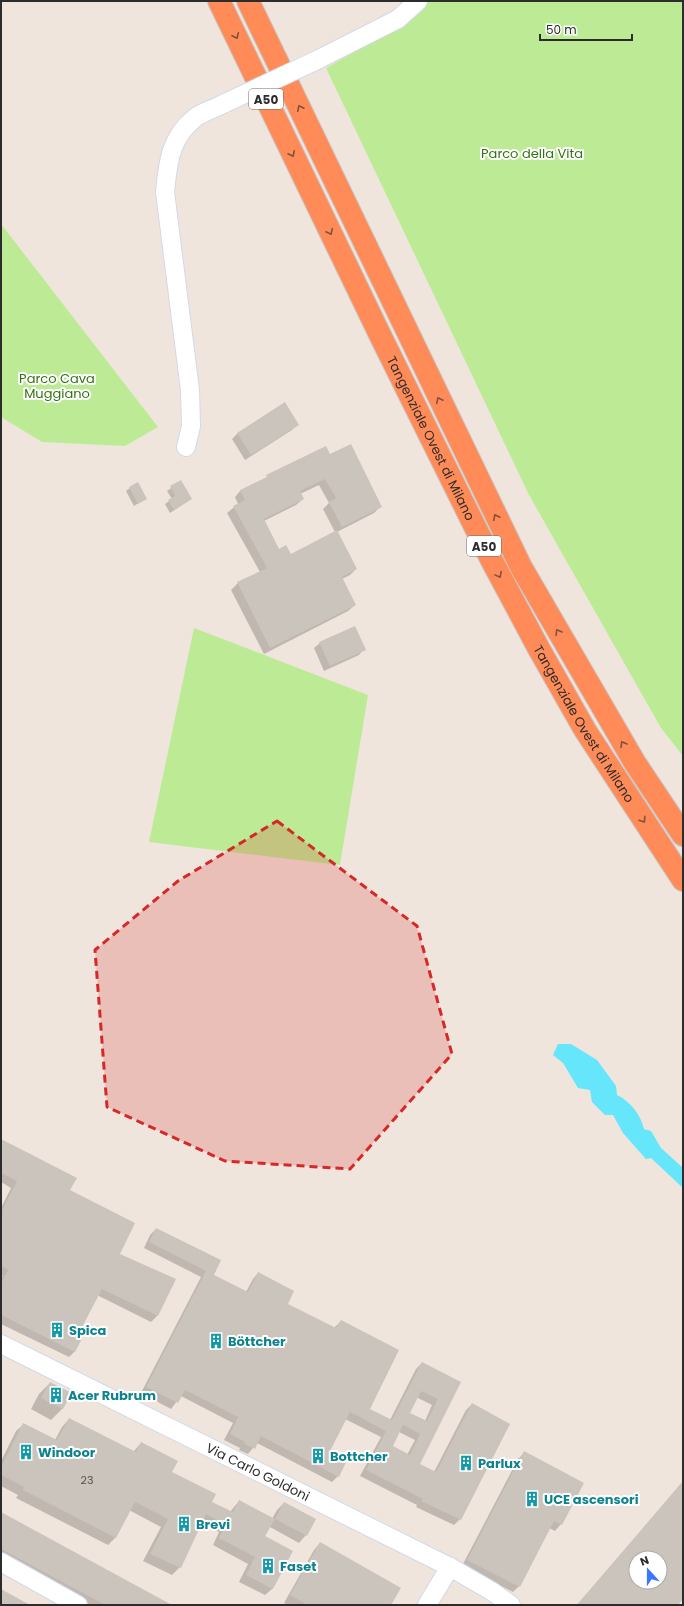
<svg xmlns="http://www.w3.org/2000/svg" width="684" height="1606" font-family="Poppins,sans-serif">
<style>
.green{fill:#bdeb95}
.water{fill:#66e6fb}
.shadow{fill:#0003;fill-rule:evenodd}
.building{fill:#cac4bc;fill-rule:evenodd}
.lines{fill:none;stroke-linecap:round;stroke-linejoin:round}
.minor-casing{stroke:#d2d9e6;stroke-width:20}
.highway-casing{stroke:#c8c8c8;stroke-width:24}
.minor{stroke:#fff;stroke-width:18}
.highway{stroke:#ff8c58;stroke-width:22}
.minor-bridge-casing{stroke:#d2d9e6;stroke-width:20;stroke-linecap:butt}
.minor-bridge{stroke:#fff;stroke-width:18}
.oneway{stroke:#80523e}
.marked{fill:#d62828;fill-opacity:0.2;stroke:#d62828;stroke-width:3;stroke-dasharray:8 5;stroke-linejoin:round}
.labels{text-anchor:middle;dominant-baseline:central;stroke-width:4;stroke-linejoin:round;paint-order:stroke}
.number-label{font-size:11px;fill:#545250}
.shield{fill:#fff;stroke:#6b6b6b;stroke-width:1}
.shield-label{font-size:12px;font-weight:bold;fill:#2c2c2c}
.park-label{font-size:13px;fill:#337213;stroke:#fff}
.street-label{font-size:13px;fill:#2c2c2c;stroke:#fff}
.culture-label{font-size:13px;font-weight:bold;fill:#0d838f;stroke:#fff;text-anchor:start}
</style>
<rect width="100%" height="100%" fill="#efe5dd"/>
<g class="green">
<path d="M 426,1 L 683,1 L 683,756 L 661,728 L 529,495 L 326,68 L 406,23 Z"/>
<path d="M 1,224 L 158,427 L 125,446 L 42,442 L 1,417 Z"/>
<path d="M 194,628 L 368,695 L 340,865 L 149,842 Z"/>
</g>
<path class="water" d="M 558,1044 L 571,1044 L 597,1060 L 616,1086 L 617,1095 C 631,1102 640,1114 644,1129 L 651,1131 L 661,1148 L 683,1168 L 683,1188 L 651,1158 L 646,1159 L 623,1133 L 613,1115 L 605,1115 L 592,1102 L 590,1090 L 578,1088 L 563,1063 L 553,1055 Z"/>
<g class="shadow">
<path d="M 297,425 L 292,430 L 245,460 L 232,439 L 238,433 Z"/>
<path d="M 330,456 L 380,507 L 374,513 L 337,532 L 356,569 L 350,575 L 342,579 L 355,605 L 348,611 L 264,654 L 231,590 L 238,583 L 260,572 L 227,513 L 238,504 L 235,497 L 241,490 ZM 319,485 L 329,503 L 323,509 L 335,532 L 290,555 L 278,550 L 264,521 L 296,505 L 303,499 L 300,494 Z"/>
<path d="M 180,482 L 191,499 L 170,513 L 165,504 L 172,499 L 167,491 Z"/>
<path d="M 130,488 L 146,498 L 134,506 L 126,491 Z"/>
<path d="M 320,643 L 364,649 L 359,655 L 324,671 L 314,648 Z"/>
<path d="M 1,1140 L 69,1191 L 118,1254 L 175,1280 L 157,1316 L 151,1322 L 97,1295 L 80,1329 L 75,1351 L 69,1357 L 1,1324 L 1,1279 L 3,1276 L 1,1275 L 1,1208 L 11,1188 L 1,1182 Z"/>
<path d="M 156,1229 L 213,1275 L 246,1292 L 253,1279 L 258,1273 L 286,1304 L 334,1328 L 341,1321 L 369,1409 L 390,1420 L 416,1369 L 422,1363 L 460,1383 L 418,1464 L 434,1472 L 466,1410 L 472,1404 L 460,1519 L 454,1525 L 416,1507 L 417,1505 L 360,1476 L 381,1437 L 345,1419 L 329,1452 L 338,1476 L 332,1482 L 257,1443 L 248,1454 L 239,1450 L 240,1448 L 224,1440 L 233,1423 L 181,1396 L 171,1409 L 141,1393 L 201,1277 L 144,1248 L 150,1235 ZM 416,1397 L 432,1405 L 425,1421 L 409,1413 ZM 399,1432 L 415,1440 L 407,1455 L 391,1447 Z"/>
<path d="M 50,1383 L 63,1408 L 51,1420 L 31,1409 L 39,1394 Z"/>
<path d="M 69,1419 L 133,1452 L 141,1443 L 170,1473 L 211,1502 L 230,1512 L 239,1501 L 272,1519 L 277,1510 L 284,1503 L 306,1535 L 299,1543 L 270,1527 L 264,1537 L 273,1588 L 265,1595 L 239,1582 L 248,1564 L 213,1545 L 219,1532 L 201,1523 L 180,1567 L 172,1575 L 143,1561 L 161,1527 L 129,1510 L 115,1538 L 108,1545 L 16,1498 L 18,1495 L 1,1486 L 1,1461 L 16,1431 L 24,1424 L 55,1440 L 62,1427 Z"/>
<path d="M 524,1453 L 561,1524 L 555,1531 L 549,1528 L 519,1586 L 513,1592 L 462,1566 L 518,1459 Z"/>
<path d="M 683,1482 L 683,1598 L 677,1605 L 577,1605 ZM 636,1558 L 660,1558 L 660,1582 L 636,1582 Z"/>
<path d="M 1,1514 L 162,1605 L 89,1605 L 1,1557 Z"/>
<path d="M 320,1543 L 390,1605 L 288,1605 L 284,1603 L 314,1550 Z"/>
</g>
<g class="building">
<path d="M 285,402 L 299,425 L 251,455 L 237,433 Z"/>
<path d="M 351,444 L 382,507 L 342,527 L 329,502 L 336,498 L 325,479 L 300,491 L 304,499 L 264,519 L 279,549 L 286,545 L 291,554 L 337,530 L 357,569 L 342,577 L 356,605 L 270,648 L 237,582 L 267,568 L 233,506 L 245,500 L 240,490 L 267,477 L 266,475 L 326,446 L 330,454 Z"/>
<path d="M 181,480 L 192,499 L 174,510 L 168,500 L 175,496 L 170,486 Z"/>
<path d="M 138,482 L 147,499 L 138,504 L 129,487 Z"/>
<path d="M 355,626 L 366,650 L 330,666 L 319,642 Z"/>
<path d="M 1,1139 L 77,1178 L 70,1190 L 135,1223 L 120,1254 L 176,1279 L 158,1316 L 102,1289 L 81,1329 L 86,1331 L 75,1352 L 1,1315 L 1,1283 L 8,1270 L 1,1266 L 1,1212 L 17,1181 L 1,1173 Z"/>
<path d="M 156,1228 L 221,1260 L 214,1275 L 248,1292 L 258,1272 L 294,1291 L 288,1304 L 336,1328 L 341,1320 L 399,1350 L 370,1409 L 392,1420 L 422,1362 L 461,1382 L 420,1464 L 436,1472 L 472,1403 L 510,1424 L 461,1520 L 421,1501 L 423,1499 L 366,1470 L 386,1431 L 350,1412 L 330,1451 L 347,1460 L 339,1477 L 261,1436 L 255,1449 L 244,1444 L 245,1442 L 230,1434 L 238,1417 L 185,1390 L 178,1403 L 146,1387 L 206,1271 L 149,1242 ZM 421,1391 L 438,1399 L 427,1421 L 410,1413 ZM 403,1425 L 420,1434 L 410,1455 L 393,1446 Z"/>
<path d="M 50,1382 L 72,1393 L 63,1409 L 41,1398 Z"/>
<path d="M 69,1418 L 136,1452 L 141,1442 L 178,1461 L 172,1472 L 216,1494 L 212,1502 L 233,1512 L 239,1500 L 275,1519 L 265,1536 L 293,1551 L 273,1589 L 246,1575 L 255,1557 L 219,1538 L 226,1525 L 206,1514 L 181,1568 L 150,1554 L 168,1519 L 135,1502 L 116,1538 L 23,1490 L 24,1487 L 1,1475 L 1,1467 L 23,1423 L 57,1440 Z"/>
<path d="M 524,1451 L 584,1483 L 562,1525 L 554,1521 L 520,1587 L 467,1560 Z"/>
<path d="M 683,1481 L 683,1599 L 678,1605 L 577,1605 ZM 636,1558 L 660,1558 L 660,1582 L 636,1582 Z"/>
<path d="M 284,1502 L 316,1519 L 307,1536 L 275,1519 Z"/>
<path d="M 1,1512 L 80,1555 L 172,1605 L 105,1605 L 1,1549 Z"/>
<path d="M 320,1542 L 401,1588 L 391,1605 L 307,1605 L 290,1595 Z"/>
<path d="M 1,1589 L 30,1605 L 1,1605 Z"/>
</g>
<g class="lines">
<defs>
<g id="minor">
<path d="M 317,60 L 398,19 L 418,1"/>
<path d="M 186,447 L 191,426 L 190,390 L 165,192 C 168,162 170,137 196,117 C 203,112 213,109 221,105"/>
<path id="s1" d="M 1,1344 L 450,1567 L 493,1592 L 511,1605"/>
<path d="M 1,1562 L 78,1605"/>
<path d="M 427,1605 L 450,1567"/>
</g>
<g id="highway">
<path id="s2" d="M 219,1 L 381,337 L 491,559 L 539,649 L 585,730 L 683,880"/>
<path d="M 248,1 L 521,567 L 635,763 L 683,835"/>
</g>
</defs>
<use href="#minor" class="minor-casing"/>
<use href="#highway" class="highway-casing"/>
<use href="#minor" class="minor"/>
<use href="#highway" class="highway"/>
<defs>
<path id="minor-bridge" d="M 221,105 L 317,60"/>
</defs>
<use href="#minor-bridge" class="minor-bridge-casing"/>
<use href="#minor-bridge" class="minor-bridge"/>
</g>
<defs><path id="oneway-chevron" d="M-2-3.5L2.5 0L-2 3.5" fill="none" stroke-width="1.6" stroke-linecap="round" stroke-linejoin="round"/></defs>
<g class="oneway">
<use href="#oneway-chevron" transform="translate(236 36) rotate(65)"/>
<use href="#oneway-chevron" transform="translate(300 108) rotate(-116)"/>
<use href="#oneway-chevron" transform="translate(292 154) rotate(64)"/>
<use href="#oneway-chevron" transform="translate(330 232) rotate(64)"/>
<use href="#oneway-chevron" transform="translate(439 400) rotate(-116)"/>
<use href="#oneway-chevron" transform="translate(496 517) rotate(-116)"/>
<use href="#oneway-chevron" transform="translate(499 575) rotate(62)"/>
<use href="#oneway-chevron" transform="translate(558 632) rotate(-120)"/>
<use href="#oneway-chevron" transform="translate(623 744) rotate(-121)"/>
<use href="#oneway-chevron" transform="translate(643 820) rotate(57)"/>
</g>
<path class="marked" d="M 277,821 L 417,926 L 452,1054 L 350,1169 L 225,1161 L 107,1107 L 95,950 L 178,881 Z"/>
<defs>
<symbol id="building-bare" viewBox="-9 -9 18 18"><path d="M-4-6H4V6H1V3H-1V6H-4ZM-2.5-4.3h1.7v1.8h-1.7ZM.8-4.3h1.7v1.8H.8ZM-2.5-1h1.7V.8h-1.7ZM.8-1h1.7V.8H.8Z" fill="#0f9aa8" stroke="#fff" stroke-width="2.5" paint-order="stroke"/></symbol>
</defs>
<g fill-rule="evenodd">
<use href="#building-bare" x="46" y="1319" width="22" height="22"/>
<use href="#building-bare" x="205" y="1330" width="22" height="22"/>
<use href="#building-bare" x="45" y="1384" width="22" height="22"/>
<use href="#building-bare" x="15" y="1441" width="22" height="22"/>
<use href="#building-bare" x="307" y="1445" width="22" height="22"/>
<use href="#building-bare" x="455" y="1452" width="22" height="22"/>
<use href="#building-bare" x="521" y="1488" width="22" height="22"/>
<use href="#building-bare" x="173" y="1513" width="22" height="22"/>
<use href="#building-bare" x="257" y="1555" width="22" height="22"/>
</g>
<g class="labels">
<g class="number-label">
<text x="87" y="1480">23</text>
</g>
<g class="shield">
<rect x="249" y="89" width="34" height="20" rx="3"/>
<rect x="467" y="536" width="34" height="20" rx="3"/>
</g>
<g class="shield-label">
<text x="266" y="99">A50</text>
<text x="484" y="546">A50</text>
</g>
<g class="park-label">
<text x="532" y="153">Parco della Vita</text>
<text x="57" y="378">Parco Cava<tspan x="57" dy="15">Muggiano</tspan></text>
</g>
<g class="street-label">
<text stroke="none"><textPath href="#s2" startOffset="486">Tangenziale Ovest di Milano</textPath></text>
<text stroke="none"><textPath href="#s2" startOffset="810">Tangenziale Ovest di Milano</textPath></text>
<text stroke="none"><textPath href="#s1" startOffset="287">Via Carlo Goldoni</textPath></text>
</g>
<g class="culture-label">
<text x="69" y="1330">Spica</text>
<text x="228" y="1341">Böttcher</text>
<text x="68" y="1395">Acer Rubrum</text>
<text x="38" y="1452">Windoor</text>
<text x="330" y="1456">Bottcher</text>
<text x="478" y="1463">Parlux</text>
<text x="544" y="1499">UCE ascensori</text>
<text x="196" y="1524">Brevi</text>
<text x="280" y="1566">Faset</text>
</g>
</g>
<rect width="684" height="1606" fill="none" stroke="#2c2c2c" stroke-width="4"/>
<g transform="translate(648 1570) rotate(339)"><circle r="19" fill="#ffffff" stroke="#ababab"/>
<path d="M0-3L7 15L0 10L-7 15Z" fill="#3a78ff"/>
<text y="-6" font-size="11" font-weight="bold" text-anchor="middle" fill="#2c2c2c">N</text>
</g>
<path d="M540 34v6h92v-6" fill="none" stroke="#2c2c2c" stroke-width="2"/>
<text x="546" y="34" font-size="12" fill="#2c2c2c" stroke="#ffffff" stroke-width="3" paint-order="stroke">50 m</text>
</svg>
